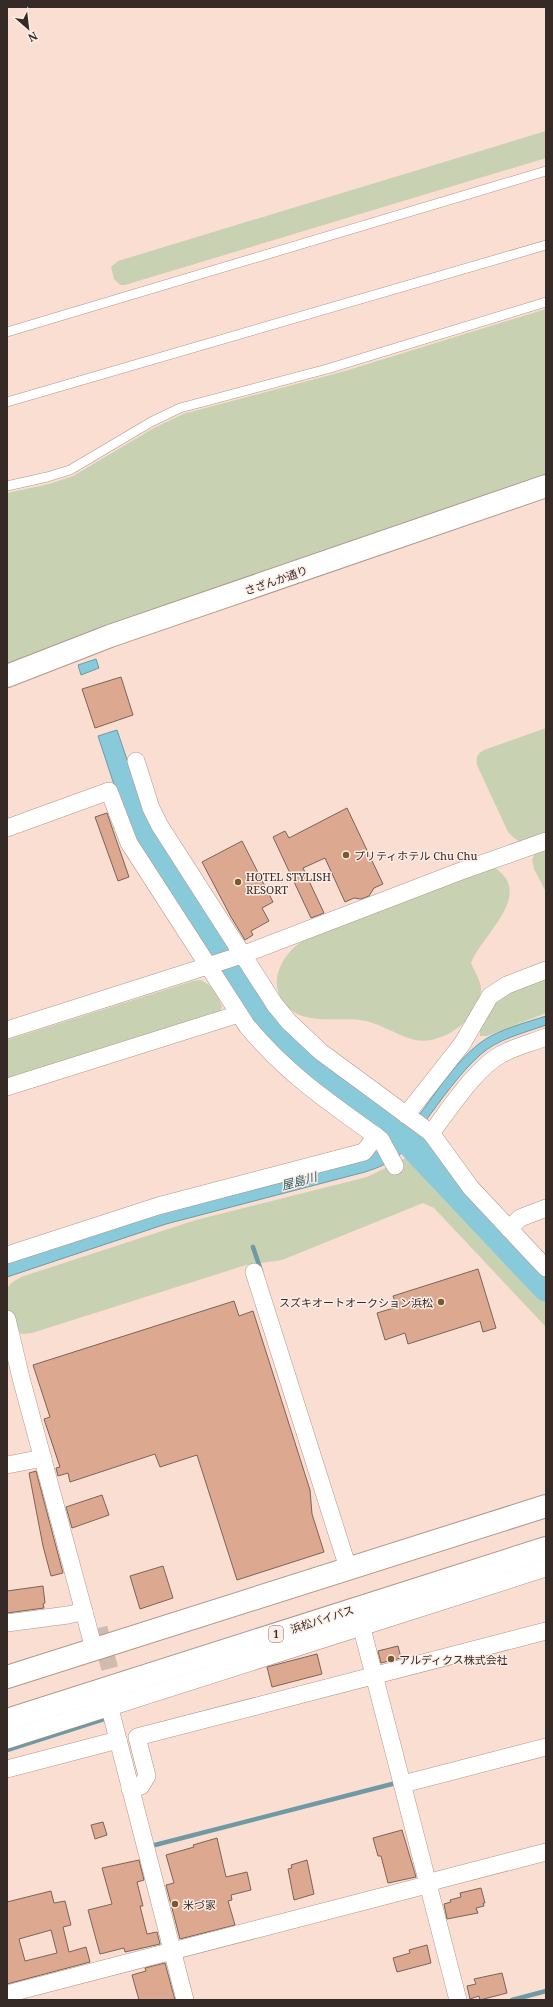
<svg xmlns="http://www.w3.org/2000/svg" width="553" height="2007" font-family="'Noto Serif','Noto Sans JP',serif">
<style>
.green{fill:#c8d1b2}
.water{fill:#88cada;stroke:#6f9aa4}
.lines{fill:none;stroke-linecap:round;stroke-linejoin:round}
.stream{stroke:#6f9aa4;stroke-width:4.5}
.river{stroke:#88cada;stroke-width:27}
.building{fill:#dca890;stroke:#7c6459;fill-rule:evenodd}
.street-tunnel{stroke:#d2baaf;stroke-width:17;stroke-dasharray:17 8;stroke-linecap:butt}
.lane-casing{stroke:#b1978c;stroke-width:10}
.street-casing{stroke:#b1978c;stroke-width:18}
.secondary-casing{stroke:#b1978c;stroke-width:24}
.highway-casing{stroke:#b1978c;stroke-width:24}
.lane{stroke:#fff;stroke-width:9}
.street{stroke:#fff;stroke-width:17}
.secondary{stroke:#fff;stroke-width:22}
.highway{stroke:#fff;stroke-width:22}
.poi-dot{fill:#79592f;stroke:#feede6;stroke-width:1.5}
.labels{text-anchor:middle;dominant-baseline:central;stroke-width:3;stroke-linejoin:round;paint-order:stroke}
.shield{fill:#feede6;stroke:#716460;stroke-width:1}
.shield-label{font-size:10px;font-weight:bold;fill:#352a26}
.street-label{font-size:11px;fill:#352a26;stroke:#feede6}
.poi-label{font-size:11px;fill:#352a26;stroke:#feede6;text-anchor:start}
.water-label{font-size:12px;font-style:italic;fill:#225965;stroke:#feede6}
</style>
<rect width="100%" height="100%" fill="#f9ded1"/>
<g class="green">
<path d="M 546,131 L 546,158 L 125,285 L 120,285 L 114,279 L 111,267 L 118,261 Z"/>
<path d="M 546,309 L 546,474 L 106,626 L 7,664 L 7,493 L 49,484 L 73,476 L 154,428 L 183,414 L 345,371 Z"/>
<path d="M 546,728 L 546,835 L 521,842 L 514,838 L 508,832 L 477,765 C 476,757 477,754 484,750 Z"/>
<path d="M 546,847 L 546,892 L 534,869 L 532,860 L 536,851 Z"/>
<path d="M 495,868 C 535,894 482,935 471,963 C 474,971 482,982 481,991 C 478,1020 440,1048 411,1039 C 396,1034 382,1025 366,1021 C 340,1015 303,1028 284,1003 C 278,995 276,987 277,978 C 281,956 297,943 315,933 Z"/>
<path d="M 546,977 L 546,1013 L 487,1036 L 480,1036 L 480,1029 L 490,1007 L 501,995 Z"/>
<path d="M 201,980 C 212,985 218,996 222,1007 L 219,1013 L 7,1081 L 7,1040 L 193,981 Z"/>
<path d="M 406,1158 L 419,1163 L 546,1298 L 546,1327 L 434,1208 L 423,1203 L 282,1260 L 246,1265 L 32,1333 L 22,1334 C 12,1326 4,1303 7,1290 C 9,1283 15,1281 21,1277 L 196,1220 L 367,1177 Z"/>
</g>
<g class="water">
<path d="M 96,659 L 99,668 L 81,675 L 78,665 Z"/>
<path d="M 117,730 L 144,810 L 153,830 L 268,1009 L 283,1027 L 316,1058 L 417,1118 C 437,1092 461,1052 491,1036 C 508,1027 528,1022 546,1016 L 546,1025 C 524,1033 497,1039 480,1055 C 459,1074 441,1100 424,1123 C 416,1135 410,1147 398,1156 C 388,1164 377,1168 365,1172 L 166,1224 L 7,1277 L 7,1263 L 162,1212 L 361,1159 L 388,1142 L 303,1074 L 252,1022 L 146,859 L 125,818 L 98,736 Z"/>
</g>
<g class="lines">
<g class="stream">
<path d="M 253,1247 L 261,1271"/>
<path d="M 7,1750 L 104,1719"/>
<path d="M 151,1846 L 396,1783"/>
<path d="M 512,2000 L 546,1991"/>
</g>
<path class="river" d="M 384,1121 L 400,1133 L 546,1288"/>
</g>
<g class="building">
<path d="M 121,677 L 133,715 L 95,728 L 82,689 Z"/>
<path d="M 347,808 L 383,884 L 374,888 L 369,896 L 361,899 L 354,898 L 345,902 L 325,858 L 303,868 L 324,913 L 311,918 L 273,837 L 285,831 L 289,838 Z"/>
<path d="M 107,813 L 129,877 L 118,881 L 95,817 Z"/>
<path d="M 242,841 L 273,902 L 262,908 L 269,921 L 251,931 L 253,935 L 245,940 L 231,917 L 202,862 Z"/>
<path d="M 478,1269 L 496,1328 L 483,1332 L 480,1321 L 408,1344 L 405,1333 L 385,1340 L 377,1313 L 397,1307 L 393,1296 Z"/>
<path d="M 234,1301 L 239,1316 L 253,1311 L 310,1490 L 312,1514 L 324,1552 L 237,1580 L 197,1455 L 160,1467 L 155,1454 L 70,1482 L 68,1473 L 58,1476 L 56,1468 L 60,1467 L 44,1419 L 50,1417 L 33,1365 Z"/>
<path d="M 36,1471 L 63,1573 L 51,1576 L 43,1546 L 29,1473 Z"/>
<path d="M 102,1495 L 109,1515 L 72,1528 L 66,1507 Z"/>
<path d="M 163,1566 L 173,1598 L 140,1609 L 130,1576 Z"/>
<path d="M 43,1586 L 45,1603 L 43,1604 L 44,1608 L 7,1613 L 7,1591 Z"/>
<path d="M 398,1646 L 401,1658 L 381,1663 L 378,1651 Z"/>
<path d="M 317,1654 L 322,1674 L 272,1687 L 267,1667 Z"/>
<path d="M 103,1822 L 107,1835 L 95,1839 L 91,1825 Z"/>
<path d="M 402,1830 L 416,1877 L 388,1883 L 381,1856 L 378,1856 L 373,1838 Z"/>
<path d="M 217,1838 L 226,1877 L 247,1872 L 251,1890 L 231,1895 L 232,1900 L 228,1901 L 235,1925 L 180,1939 L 166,1885 L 174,1883 L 166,1855 L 194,1847 L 193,1845 Z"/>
<path d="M 139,1860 L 144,1880 L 137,1882 L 143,1906 L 140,1906 L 147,1934 L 157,1932 L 160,1944 L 125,1952 L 124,1948 L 100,1954 L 88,1910 L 112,1904 L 102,1868 Z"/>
<path d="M 307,1860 L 314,1894 L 294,1900 L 288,1869 L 292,1868 L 291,1865 Z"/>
<path d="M 481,1888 L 485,1903 L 483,1903 L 484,1906 L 476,1908 L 478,1913 L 447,1919 L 444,1904 L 451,1902 L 450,1900 L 461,1897 L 460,1893 Z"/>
<path d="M 51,1891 L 54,1903 L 65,1901 L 71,1925 L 63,1927 L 69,1952 L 86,1947 L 90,1962 L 7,1984 L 7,1902 ZM 51,1930 L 57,1953 L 25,1961 L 19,1939 Z"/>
<path d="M 427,1945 L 431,1963 L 397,1972 L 393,1958 L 410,1953 L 409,1950 Z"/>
<path d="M 165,1963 L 175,2000 L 139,2000 L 132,1975 L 146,1971 L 145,1968 Z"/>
<path d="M 502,1973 L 507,1993 L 480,2000 L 479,1996 L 470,1999 L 467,1986 L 476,1984 L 474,1979 Z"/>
</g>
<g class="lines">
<path class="street-tunnel" d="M 99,1628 L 117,1696"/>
<defs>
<g id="lane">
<path d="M 7,332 L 546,171"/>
<path d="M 7,402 L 546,245"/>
<path d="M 7,486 L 47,477 L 70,470 L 151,422 L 180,408 L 327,369 L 546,302"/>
</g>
<g id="street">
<path d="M 136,761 L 151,808 L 160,826 L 275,1005 L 289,1022 L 321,1052 L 431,1133 L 471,1188 L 546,1268"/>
<path d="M 7,828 L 109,791 L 129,843 L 247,1026 C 286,1073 327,1101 376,1136 L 364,1152 L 158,1206 L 7,1255"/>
<path d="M 7,1030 L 242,955 L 461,871 L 546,841"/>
<path d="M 7,1087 L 239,1014"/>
<path d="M 406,1115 L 462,1044 L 490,996 L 507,985 L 546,970"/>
<path d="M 431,1133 C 449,1110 475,1069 500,1055 C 514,1047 531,1043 546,1037"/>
<path d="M 376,1136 L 381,1140 L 395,1166"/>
<path d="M 509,1229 L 520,1218 L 546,1208"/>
<path d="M 254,1272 L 348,1568"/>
<path d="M 7,1319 L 21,1378 L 94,1649"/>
<path d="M 7,1465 L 43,1458"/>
<path d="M 359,1617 L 458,2000"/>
<path d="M 7,1623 L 68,1615 L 84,1611"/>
<path d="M 107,1697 L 185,2000"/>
<path d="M 7,1740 L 546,1568"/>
<path d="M 7,1769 L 118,1740"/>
<path d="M 403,1784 L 546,1747"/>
<path d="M 130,1789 L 141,1786 L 147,1776 L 137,1737 L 546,1631"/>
<path d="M 7,1994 L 419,1887 L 438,1880 L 546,1852"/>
</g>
<path id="secondary" d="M 7,676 L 110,636 L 546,486"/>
<g id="highway">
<path d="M 7,1677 L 546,1506"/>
<path d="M 7,1720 L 546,1548"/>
</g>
</defs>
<use href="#lane" class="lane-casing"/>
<use href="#street" class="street-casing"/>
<use href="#secondary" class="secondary-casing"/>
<use href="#highway" class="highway-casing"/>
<use href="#lane" class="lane"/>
<use href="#street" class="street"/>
<use href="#secondary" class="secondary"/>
<use href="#highway" class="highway"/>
</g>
<g class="poi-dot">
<circle cx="346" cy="855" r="4"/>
<circle cx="238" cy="882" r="4"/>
<circle cx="441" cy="1302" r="4"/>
<circle cx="391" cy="1659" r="4"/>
<circle cx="175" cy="1904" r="4"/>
</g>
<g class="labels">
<rect class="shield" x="269" y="1626" width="14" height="16" rx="3"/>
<g class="shield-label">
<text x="276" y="1634">1</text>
</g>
<g class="street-label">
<text transform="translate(276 580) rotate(-19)">さざんか通り</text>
<text transform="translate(322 1619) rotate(-18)">浜松バイパス</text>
</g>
<g class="poi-label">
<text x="354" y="855">プリティホテル Chu Chu</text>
<text x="246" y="876">HOTEL STYLISH<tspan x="246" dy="13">RESORT</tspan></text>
<text x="433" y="1302" text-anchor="end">スズキオートオークション浜松</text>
<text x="399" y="1659">アルディクス株式会社</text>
<text x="183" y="1904">米づ家</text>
</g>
<g class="water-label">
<text transform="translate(299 1181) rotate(-15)">屋島川</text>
</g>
</g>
<rect width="553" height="2007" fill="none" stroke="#352a26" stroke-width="16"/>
<g transform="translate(28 28) rotate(152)" stroke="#feede6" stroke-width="3" paint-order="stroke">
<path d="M0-3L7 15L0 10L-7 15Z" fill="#352a26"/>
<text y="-6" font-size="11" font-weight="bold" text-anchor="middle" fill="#352a26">N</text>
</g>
</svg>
